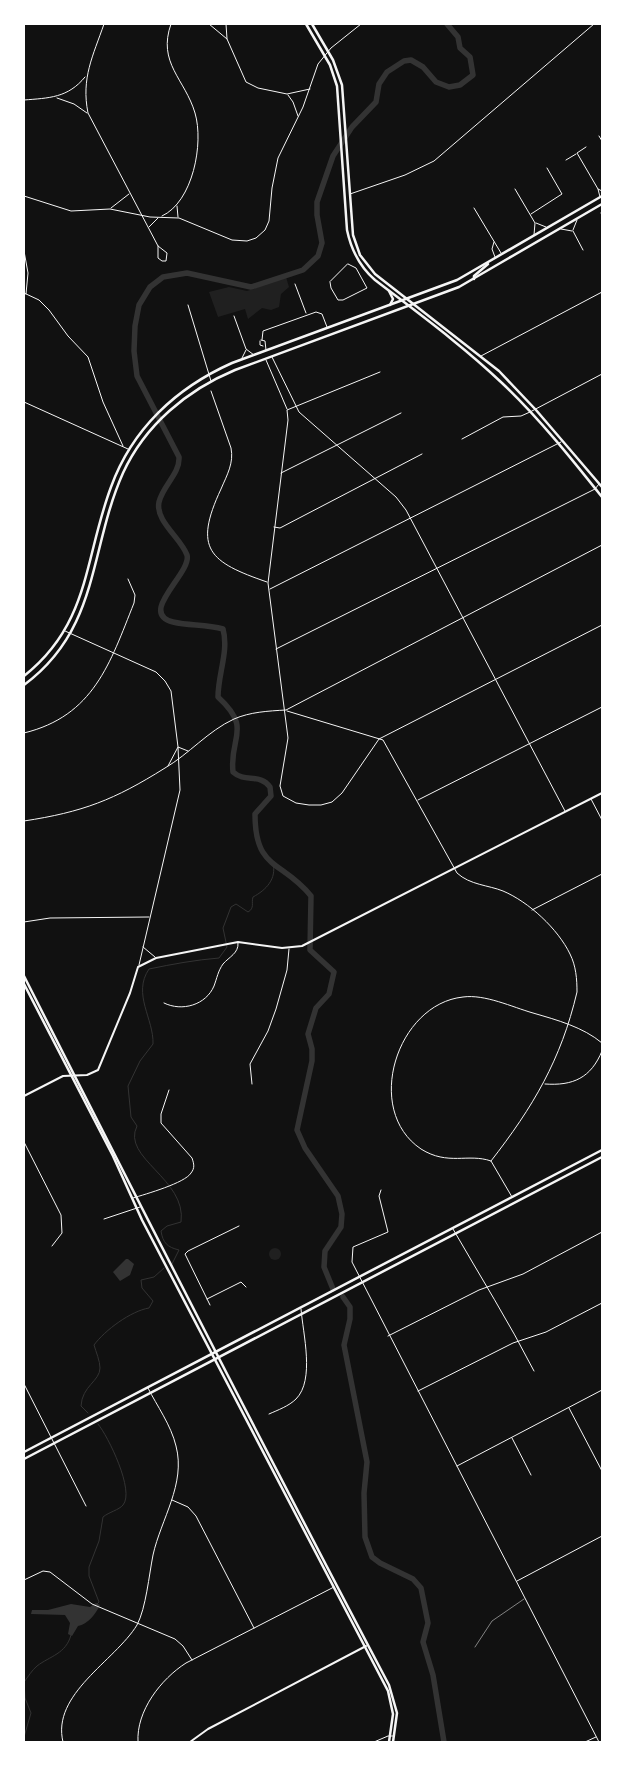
<svg xmlns="http://www.w3.org/2000/svg" width="626" height="1766" font-family="Raleway,sans-serif">
<style>
.green{fill:#202020}
.water{fill:#333}
.lines{fill:none;stroke-linecap:round;stroke-linejoin:round}
.stream{stroke:#333;stroke-width:1}
.river{stroke:#333;stroke-width:5.5}
.service{stroke:#f5f5f5;stroke-width:0.5}
.minor{stroke:#f5f5f5;stroke-width:1}
.tertiary{stroke:#f5f5f5;stroke-width:2}
.secondary{stroke:#f5f5f5;stroke-width:2.5}
.primary{stroke:#f5f5f5;stroke-width:2.5}
</style>
<rect width="100%" height="100%" fill="#111"/>
<g class="green">
<path d="M 286,277 L 289,287 L 281,294 L 279,307 L 271,310 L 262,308 L 248,319 L 245,309 L 218,317 L 209,292 L 229,287 L 247,291 Z"/>
<circle cx="275" cy="1254" r="6"/>
</g>
<g class="water">
<path d="M 126,1259 L 128,1259 L 134,1264 L 130,1275 L 120,1281 L 113,1272 Z"/>
<path d="M 96,1603 L 100,1605 C 95,1615 88,1624 78,1626 L 72,1636 L 68,1634 L 70,1623 L 65,1615 L 31,1614 L 32,1610 L 48,1610 L 71,1604 L 90,1607 Z"/>
</g>
<g class="lines">
<g class="stream">
<path d="M 172,1264 L 179,1250 C 167,1247 163,1243 161,1231 L 167,1226 L 181,1222 C 187,1179 121,1158 137,1126 L 131,1117 L 128,1086 L 140,1061 L 153,1044 C 154,1019 132,994 149,969 C 173,964 195,960 219,958 L 227,947 L 223,928 L 231,907 L 236,904 L 248,912 C 255,908 251,903 253,897 C 266,890 277,879 273,863"/>
<path d="M 88,1413 L 81,1406 C 82,1386 100,1381 100,1368 C 100,1361 96,1352 94,1345 C 105,1330 131,1311 149,1308 L 153,1301 L 142,1288 L 141,1280 L 154,1277 L 164,1268"/>
<path d="M 97,1604 L 99,1602 L 89,1576 L 89,1567 L 99,1541 L 103,1517 C 109,1512 119,1510 123,1505 C 135,1491 108,1436 98,1424"/>
<path d="M 24,1737 L 31,1713 L 25,1698 L 24,1682 C 28,1677 32,1670 37,1666 C 50,1656 66,1654 71,1635"/>
</g>
<g class="river">
<path d="M 333,1289 L 324,1267 L 325,1251 L 341,1227 L 342,1214 L 338,1196 L 305,1148 L 297,1130 L 312,1061 L 312,1049 L 308,1034 L 316,1008 L 329,994 L 334,972 L 310,950 L 311,896 C 282,860 255,871 255,814 L 271,796 L 270,787 C 260,773 245,783 233,772 C 229,737 253,729 218,697 C 218,674 229,651 223,629 C 206,624 190,626 173,622 C 137,613 192,573 187,555 C 181,538 155,521 159,502 C 163,485 180,474 179,457 L 137,376 L 134,351 L 135,326 L 139,305 L 150,287 L 163,277 L 187,273 L 251,287 L 303,270 L 318,256 L 322,243 L 317,215 L 317,202 L 333,156 L 352,127 L 376,102 L 379,84 L 387,72 L 404,61 L 411,60 L 423,67 L 436,82 L 449,87 L 460,85 L 473,75 L 470,57 L 460,48 L 458,37 L 447,24"/>
<path d="M 343,1297 L 350,1307 L 350,1319 L 344,1345 L 367,1462 L 364,1493 L 365,1537 L 372,1557 L 380,1563 L 413,1579 L 421,1588 L 428,1623 L 423,1642 L 433,1675 L 444,1742"/>
</g>
<path class="service" d="M 475,1647 L 492,1621 L 524,1599"/>
<g class="minor">
<path d="M 104,24 C 93,56 81,78 88,113 L 158,246 L 167,253 L 166,261 L 162,261 L 158,258 L 158,246"/>
<path d="M 209,24 L 227,39"/>
<path d="M 226,24 L 227,39 L 246,82 L 258,88 L 287,94 L 310,89"/>
<path d="M 288,95 L 293,102 L 298,116"/>
<path d="M 57,98 L 74,104 L 87,113"/>
<path d="M 24,100 C 49,98 68,98 85,77"/>
<path d="M 599,136 L 602,141"/>
<path d="M 586,147 L 577,153 L 598,189 L 600,197"/>
<path d="M 566,160 L 576,154"/>
<path d="M 515,189 L 535,223 L 534,235"/>
<path d="M 598,189 L 602,191"/>
<path d="M 350,194 L 405,175 L 434,161 L 594,24"/>
<path d="M 24,196 L 71,211 L 110,209 L 150,217 L 179,218 L 232,240 L 247,241 L 256,238 L 265,230 L 269,221 L 272,188 L 278,158 L 303,107 L 318,64 L 331,48 L 361,24"/>
<path d="M 177,206 L 178,217"/>
<path d="M 111,208 L 129,194"/>
<path d="M 474,208 L 501,253"/>
<path d="M 601,213 L 602,215"/>
<path d="M 531,214 L 562,194 L 547,168"/>
<path d="M 162,216 C 193,202 204,143 195,113 C 185,79 157,63 171,24"/>
<path d="M 536,223 L 546,227"/>
<path d="M 149,227 L 158,218"/>
<path d="M 561,229 L 572,231"/>
<path d="M 573,230 L 577,220"/>
<path d="M 573,231 L 583,250"/>
<path d="M 494,242 L 492,249 L 495,257"/>
<path d="M 24,251 L 28,273 L 26,294"/>
<path d="M 348,264 L 356,268 L 367,288 L 343,300 L 338,300 L 331,288 L 330,282 Z"/>
<path d="M 295,284 L 306,313"/>
<path d="M 24,293 L 39,300 L 49,310 L 68,336 L 88,357 L 103,402 L 123,446"/>
<path d="M 188,305 L 211,381"/>
<path d="M 234,316 L 246,349 L 254,355"/>
<path d="M 261,340 L 265,341 L 266,350"/>
<path d="M 262,340 L 263,331 L 316,312 L 322,314 L 327,327"/>
<path d="M 260,341 L 260,345 L 263,346"/>
<path d="M 481,356 L 602,292"/>
<path d="M 272,357 L 299,412 L 396,497 L 406,510 L 565,811"/>
<path d="M 242,358 L 246,350"/>
<path d="M 266,360 L 287,409"/>
<path d="M 380,372 L 287,410 L 288,420 L 268,583 L 288,738 L 280,786 L 283,796 L 296,803 L 309,805 L 321,805 L 332,802 L 342,793 L 379,739 L 602,625"/>
<path d="M 211,391 L 231,448 C 234,463 227,475 221,489 C 193,549 209,562 267,582"/>
<path d="M 24,402 L 128,449"/>
<path d="M 462,439 L 503,417 L 521,416 L 530,412 L 602,374"/>
<path d="M 281,473 L 401,413"/>
<path d="M 274,527 L 280,528 L 422,454"/>
<path d="M 270,589 L 561,442"/>
<path d="M 65,631 L 156,672 L 165,681 L 171,691 L 178,747 L 180,790 L 139,965"/>
<path d="M 276,649 L 595,489 L 599,484"/>
<path d="M 287,711 L 383,740 L 457,873 C 470,885 488,885 503,891 C 529,902 558,929 570,954 C 576,966 577,979 577,992 C 561,1060 533,1107 491,1161"/>
<path d="M 24,733 C 94,716 110,663 134,603 L 135,595 L 128,579"/>
<path d="M 168,766 L 178,747 L 188,751"/>
<path d="M 591,799 L 602,820"/>
<path d="M 418,800 L 602,707"/>
<path d="M 24,821 C 83,812 114,800 165,768 C 189,754 208,731 234,719 C 250,712 268,711 286,710 L 602,545"/>
<path d="M 532,910 L 602,874"/>
<path d="M 24,922 L 50,918 L 149,917"/>
<path d="M 143,947 L 155,957"/>
<path d="M 164,1003 C 182,1012 206,1005 214,986 C 217,978 218,971 223,964 C 229,957 239,953 238,943"/>
<path d="M 252,1084 L 250,1064 L 268,1031 L 276,1009 L 287,970 L 289,949"/>
<path d="M 545,1084 C 573,1086 591,1078 602,1051"/>
<path d="M 24,1142 L 61,1215 L 62,1233 L 52,1246"/>
<path d="M 381,1190 L 379,1196 L 388,1232 L 353,1247 L 352,1262 L 599,1742"/>
<path d="M 512,1197 L 491,1161 C 468,1153 448,1166 421,1149 C 363,1110 397,1004 463,997 C 485,994 512,1007 533,1013 C 557,1020 583,1027 602,1043"/>
<path d="M 133,1198 C 146,1194 185,1183 191,1173 C 195,1168 194,1164 192,1158 L 161,1123 L 161,1114 L 169,1090"/>
<path d="M 104,1219 L 140,1207"/>
<path d="M 453,1229 C 480,1276 509,1322 534,1371"/>
<path d="M 207,1299 L 241,1282 L 246,1287"/>
<path d="M 210,1305 L 185,1254 L 188,1251 L 239,1226"/>
<path d="M 388,1336 L 479,1290 L 523,1274 L 602,1232"/>
<path d="M 24,1384 L 86,1506"/>
<path d="M 418,1391 L 513,1343 L 546,1332 L 602,1303"/>
<path d="M 569,1408 L 602,1471"/>
<path d="M 269,1414 C 278,1410 289,1406 296,1399 C 315,1380 303,1334 301,1309"/>
<path d="M 512,1438 L 531,1475"/>
<path d="M 457,1466 L 602,1390"/>
<path d="M 172,1500 L 188,1507 L 196,1516 L 254,1628"/>
<path d="M 24,1580 L 43,1571 L 50,1572 L 92,1604 L 175,1639 L 183,1646 L 192,1660"/>
<path d="M 517,1581 L 602,1536"/>
<path d="M 63,1742 C 51,1694 115,1661 137,1625 C 146,1608 149,1575 153,1555 C 161,1519 186,1484 176,1446 C 171,1425 157,1406 148,1388"/>
<path d="M 138,1742 C 136,1711 161,1679 186,1663 L 334,1587"/>
<path d="M 374,1742 L 388,1736 L 394,1736"/>
<path d="M 585,1742 L 596,1737"/>
</g>
<g class="tertiary">
<path d="M 24,1096 L 63,1076 L 87,1075 L 98,1070 L 130,993 L 138,967 L 156,958 L 238,942 L 282,948 L 302,946 L 602,793"/>
<path d="M 190,1742 L 208,1729 L 366,1646"/>
</g>
<g class="secondary">
<path d="M 306,24 L 330,65 L 337,86 L 347,230 C 351,249 360,267 375,280 C 418,313 462,345 502,383 C 538,417 571,458 602,497"/>
<path d="M 312,24 L 333,60 L 342,85 L 353,235 L 360,255 L 375,274 L 499,371 L 536,410 L 602,487"/>
<path d="M 24,976 C 144,1213 265,1450 389,1685 L 397,1713 L 393,1742"/>
<path d="M 24,984 L 113,1156 L 142,1220 L 388,1691 L 393,1714 L 389,1742"/>
<path d="M 24,1452 L 602,1150"/>
<path d="M 24,1459 L 602,1157"/>
</g>
<g class="primary">
<path d="M 474,279 L 474,276 L 488,264"/>
<path d="M 389,291 L 393,299 L 390,305"/>
<path d="M 24,676 C 90,624 84,559 111,487 C 132,429 176,388 232,363 L 457,280 L 602,196"/>
<path d="M 24,685 C 100,629 89,549 123,473 C 145,425 187,390 235,370 L 459,287 L 602,204"/>
</g>
</g>
<rect width="626" height="1766" fill="none" stroke="#ffffff" stroke-width="50"/>
</svg>
